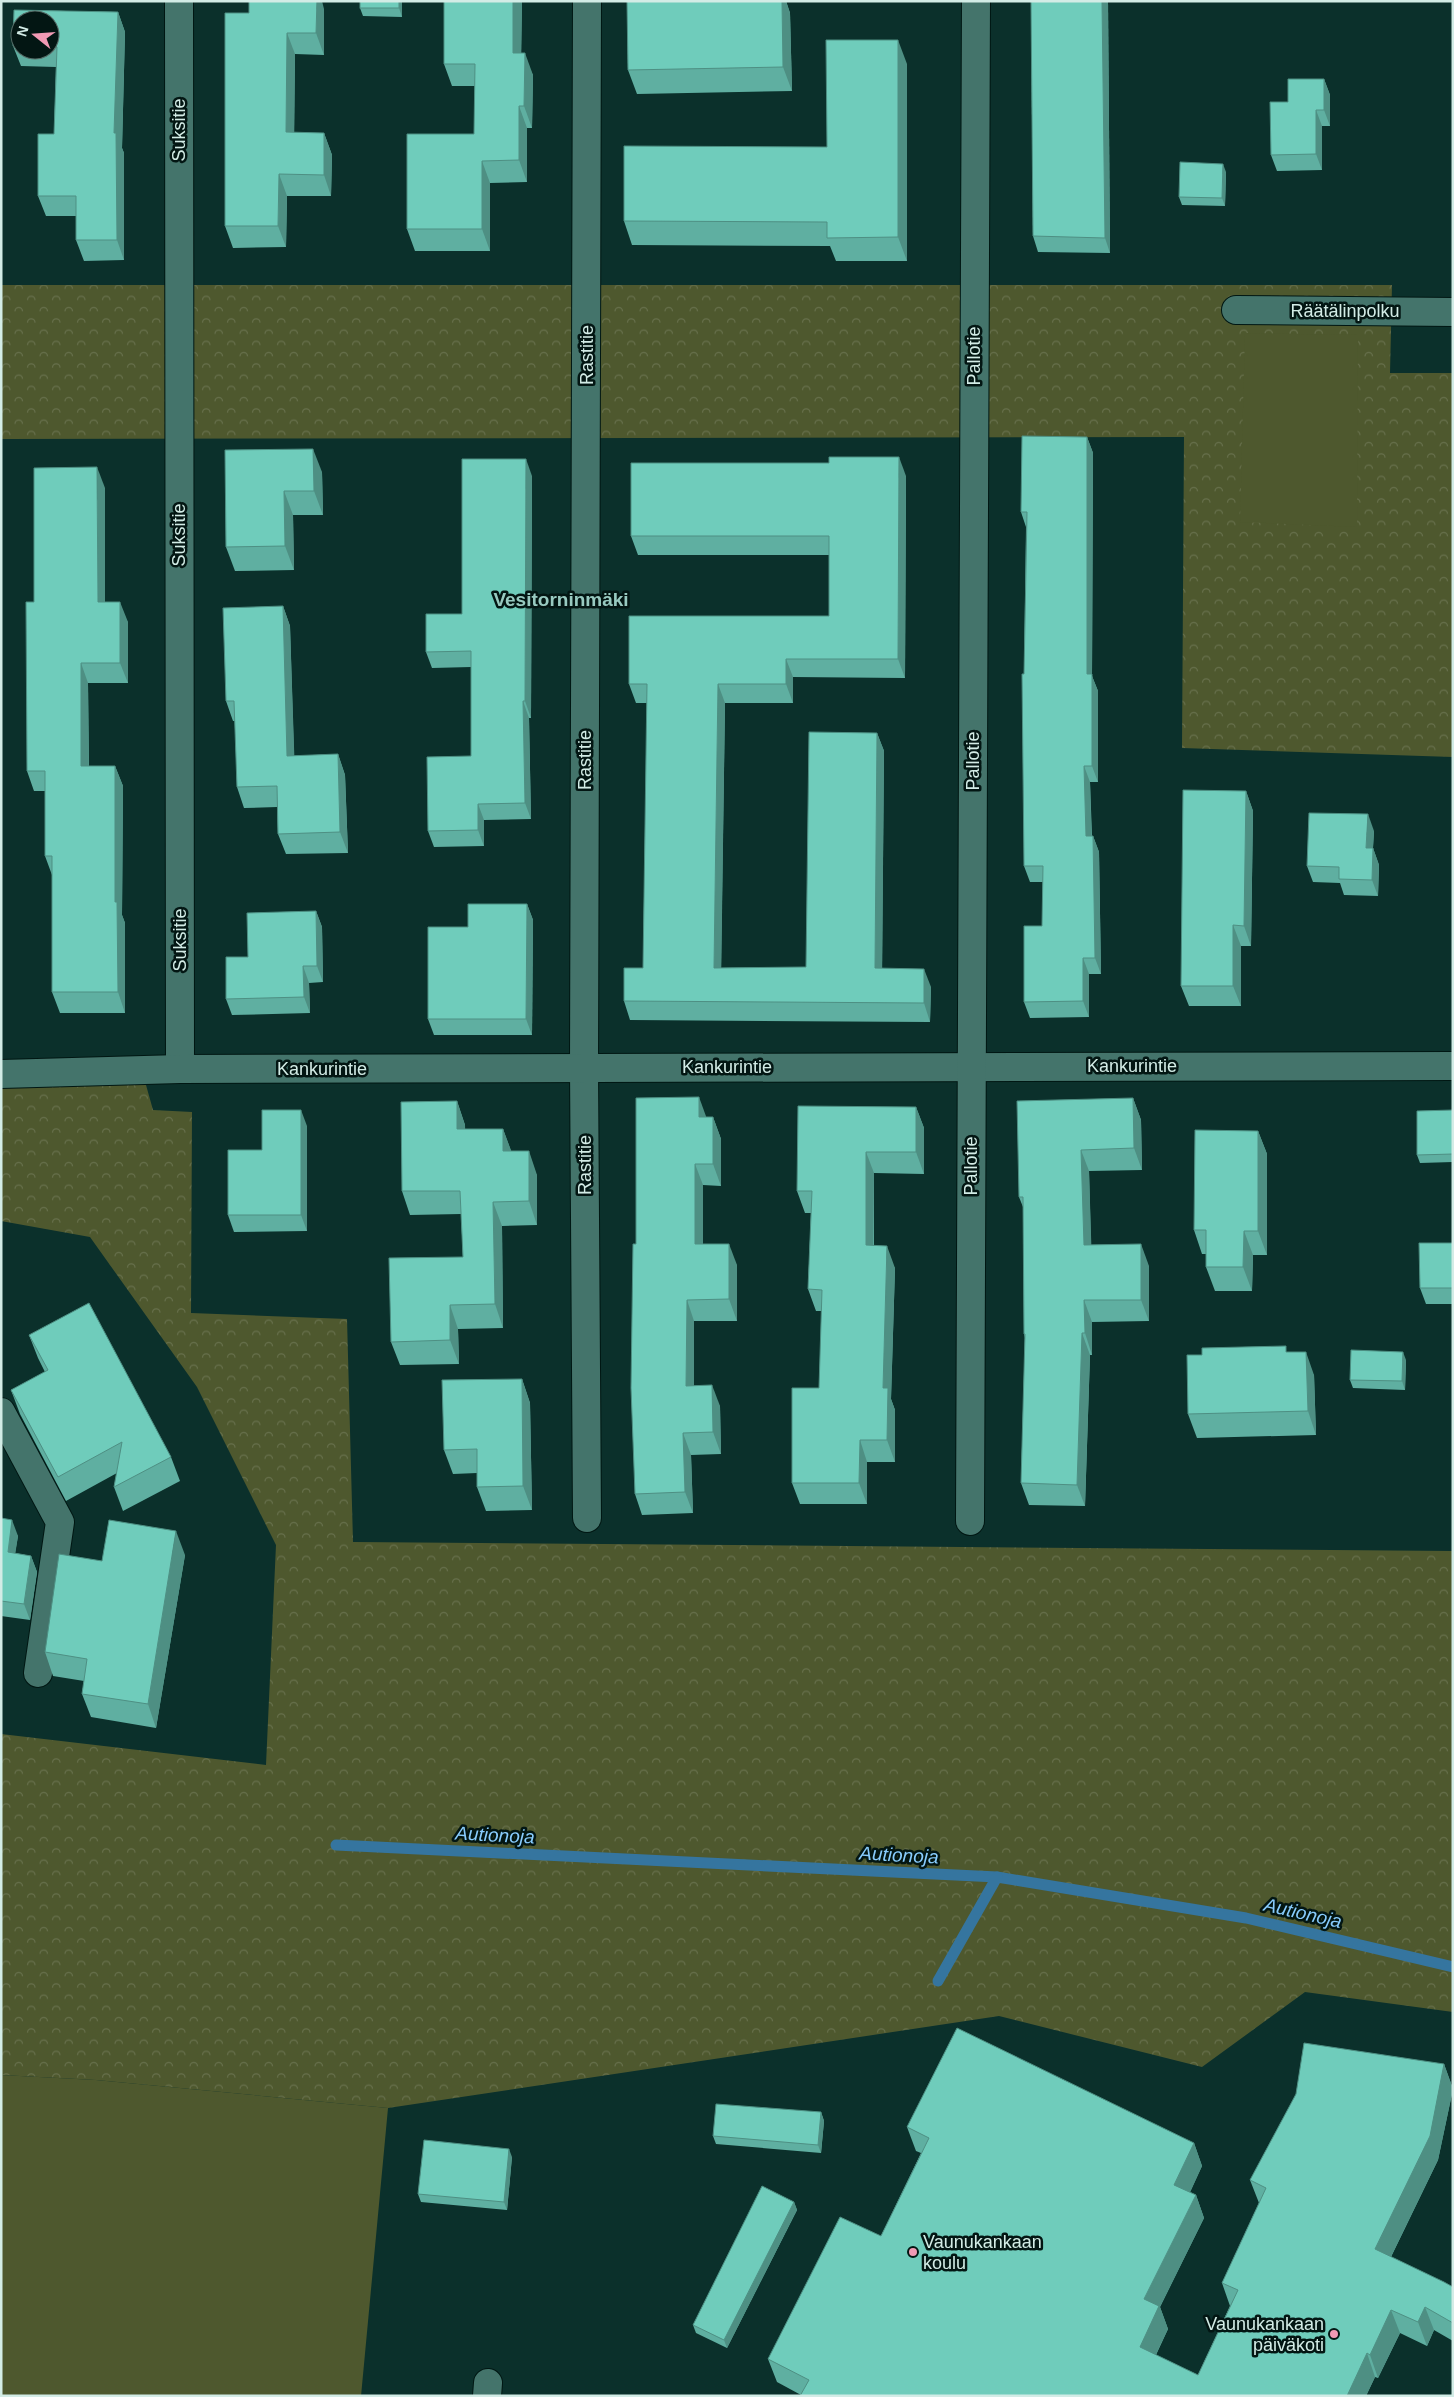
<svg xmlns="http://www.w3.org/2000/svg" width="1454" height="2397" font-family="Helvetica,sans-serif">
<style>
.forest{fill:url(#forest-crowns)}
.green{fill:#4e582e}
.lines{fill:none;stroke-linecap:round;stroke-linejoin:round}
.stream{stroke:#35759f;stroke-width:11}
.minor-casing{stroke:#001713;stroke-width:30}
.minor{stroke:#44746b;stroke-width:28}
.wall{fill:#5fafa1;fill-rule:evenodd}
.shaded-wall{fill:#4e8f83}
.building{fill:#6fccbb;stroke:#4e8f83}
.poi-dot{fill:#f19ab4;stroke:#031613;stroke-width:2}
.labels{text-anchor:middle;dominant-baseline:central;stroke-width:5;stroke-linejoin:round;paint-order:stroke}
.street-label{font-size:18px;fill:#d3ece6;stroke:#031613}
.poi-label{font-size:18px;fill:#d3ece6;stroke:#031613;text-anchor:start}
.neighbourhood-label{font-size:19px;font-weight:bold;fill:#98cac0;stroke:#031613}
.water-label{font-size:19px;font-style:italic;fill:#88ccfd;stroke:#031613}
</style>
<defs>
<pattern id="forest-crowns" width="20" height="18" patternUnits="userSpaceOnUse" patternTransform="scale(1.25)"><rect width="20" height="18" fill="#4e582e"/><path d="M2 6a3 3 0 1 1 6 0M12 15a3 3 0 1 1 6 0" fill="none" stroke="#67704c"/></pattern>
</defs>
<rect width="100%" height="100%" fill="#0b302b"/>
<g class="forest">
<path d="M 1,285 L 1392,285 L 1390,373 L 1453,373 L 1453,757 L 1182,748 L 1184,437 L 1,439 Z"/>
<path d="M 1,1083 L 146,1085 L 153,1110 L 192,1112 L 191,1313 L 347,1319 L 353,1542 L 1453,1551 L 1453,2012 L 1305,1992 L 1202,2067 L 999,2016 L 388,2108 L 96,2080 L 1,2075 L 1,1734 L 266,1765 L 276,1545 L 197,1387 L 90,1237 L 1,1221 Z"/>
</g>
<g class="green">
<path d="M 1245,333 L 1358,335 L 1357,527 L 1240,522 Z"/>
<path d="M 1,2075 L 96,2080 L 388,2108 L 361,2396 L 1,2396 Z"/>
</g>
<g class="lines">
<g class="stream">
<path d="M 336,1845 L 997,1877 L 1246,1918 L 1453,1967"/>
<path d="M 938,1981 L 997,1877"/>
</g>
<defs>
<g id="minor">
<path d="M 179,1 L 180,1069"/>
<path d="M 587,1 L 584,1068 L 587,1518"/>
<path d="M 1236,310 L 1453,312"/>
<path d="M 1,1074 L 180,1069 L 1453,1066"/>
<path d="M 1,1412 L 60,1522 L 38,1673"/>
<path d="M 970,1521 L 976,1"/>
<path d="M 487,2396 L 488,2383"/>
</g>
</defs>
<use href="#minor" class="minor-casing"/>
<use href="#minor" class="minor"/>
</g>
<g class="wall">
<path d="M 402,1 L 402,17 L 363,16 L 360,8 Z"/>
<path d="M 444,1 L 522,1 L 521,53 L 533,75 L 532,128 L 527,128 L 527,182 L 490,183 L 490,251 L 415,251 L 407,229 L 474,134 L 475,86 L 452,86 L 444,64 Z"/>
<path d="M 627,1 L 786,1 L 790,13 L 792,91 L 637,94 L 628,70 Z"/>
<path d="M 1031,1 L 1108,1 L 1110,253 L 1038,252 L 1033,236 Z"/>
<path d="M 324,9 L 324,55 L 295,54 L 294,133 L 324,133 L 332,155 L 331,196 L 287,196 L 286,247 L 233,248 L 225,226 L 249,13 Z"/>
<path d="M 14,10 L 118,12 L 125,32 L 122,148 L 124,153 L 124,260 L 84,261 L 76,240 L 76,216 L 46,216 L 38,196 L 38,134 L 54,134 L 56,67 L 21,66 L 13,46 ZM 20,20 L 50,20 L 50,50 L 20,50 Z"/>
<path d="M 907,64 L 907,261 L 836,261 L 830,246 L 632,245 L 624,221 L 827,147 Z"/>
<path d="M 1324,79 L 1330,95 L 1330,126 L 1322,126 L 1322,170 L 1277,171 L 1271,155 L 1288,102 Z"/>
<path d="M 1226,172 L 1225,206 L 1182,205 L 1179,197 Z"/>
<path d="M 1087,437 L 1093,453 L 1092,676 L 1098,691 L 1098,782 L 1090,782 L 1092,836 L 1093,836 L 1099,852 L 1101,974 L 1089,974 L 1089,1017 L 1030,1018 L 1024,1002 L 1042,926 L 1043,882 L 1030,882 L 1024,866 L 1024,674 L 1026,527 L 1021,512 Z"/>
<path d="M 225,450 L 322,472 L 323,515 L 293,515 L 294,570 L 235,571 L 226,547 Z"/>
<path d="M 532,476 L 531,718 L 529,718 L 531,819 L 484,820 L 484,846 L 434,847 L 428,831 L 471,756 L 471,667 L 432,668 L 426,652 L 462,614 Z"/>
<path d="M 906,476 L 905,678 L 793,677 L 793,703 L 725,703 L 721,968 L 806,967 L 877,733 L 884,751 L 882,968 L 931,987 L 930,1022 L 630,1020 L 624,1001 L 643,968 L 647,703 L 636,703 L 629,684 L 829,616 L 829,555 L 638,555 L 631,536 Z"/>
<path d="M 105,488 L 105,602 L 128,622 L 128,683 L 88,683 L 89,766 L 115,766 L 123,786 L 122,915 L 125,923 L 125,1013 L 60,1013 L 52,992 L 52,875 L 45,856 L 45,791 L 34,791 L 27,771 L 34,602 Z"/>
<path d="M 283,606 L 290,626 L 294,756 L 338,754 L 345,775 L 348,853 L 286,854 L 278,834 L 277,807 L 244,808 L 237,787 L 235,721 L 233,721 L 226,701 Z"/>
<path d="M 1246,791 L 1253,811 L 1251,946 L 1241,946 L 1241,1006 L 1189,1006 L 1181,986 Z"/>
<path d="M 1374,831 L 1373,848 L 1379,865 L 1378,896 L 1344,895 L 1340,883 L 1313,882 L 1307,866 Z"/>
<path d="M 527,904 L 533,920 L 532,1035 L 434,1035 L 428,1019 L 468,927 Z"/>
<path d="M 316,911 L 322,927 L 323,982 L 309,983 L 310,1013 L 232,1015 L 226,999 L 248,957 Z"/>
<path d="M 1133,1098 L 1141,1120 L 1142,1170 L 1089,1171 L 1091,1245 L 1149,1266 L 1149,1321 L 1092,1322 L 1092,1355 L 1090,1355 L 1085,1506 L 1029,1505 L 1021,1483 L 1025,1338 L 1024,1334 L 1023,1207 L 1019,1197 Z"/>
<path d="M 457,1101 L 465,1125 L 465,1129 L 503,1129 L 511,1151 L 537,1175 L 537,1225 L 502,1226 L 503,1328 L 458,1329 L 459,1364 L 400,1365 L 391,1342 L 463,1257 L 461,1214 L 410,1215 L 402,1191 Z"/>
<path d="M 916,1107 L 924,1128 L 924,1174 L 874,1173 L 874,1246 L 895,1268 L 891,1399 L 895,1410 L 895,1462 L 867,1462 L 867,1504 L 800,1504 L 792,1483 L 819,1388 L 822,1311 L 816,1311 L 808,1289 L 811,1213 L 805,1213 L 797,1191 Z"/>
<path d="M 1453,1110 L 1453,1162 L 1420,1163 L 1417,1155 Z"/>
<path d="M 706,1117 L 713,1117 L 721,1139 L 721,1186 L 703,1185 L 703,1244 L 737,1265 L 737,1321 L 694,1321 L 694,1386 L 720,1406 L 721,1454 L 691,1455 L 693,1513 L 642,1515 L 635,1494 L 636,1244 Z"/>
<path d="M 307,1126 L 307,1231 L 234,1232 L 228,1215 L 262,1150 Z"/>
<path d="M 1258,1131 L 1267,1154 L 1267,1255 L 1253,1255 L 1252,1291 L 1215,1291 L 1206,1267 L 1206,1254 L 1202,1254 L 1194,1230 Z"/>
<path d="M 1453,1243 L 1453,1304 L 1426,1304 L 1420,1288 Z"/>
<path d="M 29,1335 L 171,1457 L 180,1481 L 123,1511 L 114,1487 L 117,1473 L 66,1501 L 20,1414 L 11,1390 L 45,1372 L 38,1358 Z"/>
<path d="M 1288,1352 L 1314,1375 L 1316,1435 L 1197,1438 L 1188,1414 Z"/>
<path d="M 1406,1360 L 1405,1390 L 1353,1388 L 1350,1380 Z"/>
<path d="M 522,1379 L 530,1403 L 532,1510 L 486,1511 L 477,1487 L 477,1473 L 453,1474 L 444,1450 Z"/>
<path d="M 1,1518 L 18,1536 L 15,1553 L 31,1556 L 37,1572 L 30,1620 L 1,1616 Z"/>
<path d="M 185,1555 L 156,1728 L 91,1717 L 82,1694 L 84,1681 L 53,1676 L 45,1652 L 102,1561 Z"/>
<path d="M 1444,2064 L 1453,2089 L 1438,2160 L 1391,2257 L 1453,2287 L 1453,2341 L 1434,2330 L 1427,2346 L 1400,2333 L 1378,2378 L 1375,2377 L 1366,2396 L 800,2396 L 801,2395 L 777,2382 L 768,2359 L 881,2236 L 921,2153 L 916,2151 L 907,2127 L 1194,2143 L 1202,2166 L 1190,2192 L 1196,2195 L 1204,2218 L 1160,2307 L 1168,2329 L 1156,2355 L 1198,2375 L 1230,2306 L 1222,2283 L 1259,2203 L 1250,2180 Z"/>
<path d="M 821,2112 L 824,2121 L 821,2153 L 716,2144 L 713,2136 Z"/>
<path d="M 512,2157 L 507,2210 L 421,2202 L 418,2194 Z"/>
<path d="M 794,2202 L 797,2210 L 727,2348 L 696,2333 L 693,2325 Z"/>
</g>
<g class="shaded-wall">
<path d="M 317,1 L 322,1 L 324,9 L 324,55 L 316,33 Z"/>
<path d="M 399,1 L 402,1 L 402,17 L 399,8 Z"/>
<path d="M 513,1 L 522,1 L 521,75 L 513,53 Z"/>
<path d="M 782,1 L 786,1 L 790,13 L 792,91 L 783,67 Z"/>
<path d="M 1102,1 L 1108,1 L 1110,253 L 1105,238 Z"/>
<path d="M 118,12 L 125,32 L 122,148 L 124,153 L 124,260 L 117,240 L 114,133 Z"/>
<path d="M 287,33 L 295,54 L 294,154 L 286,132 Z"/>
<path d="M 898,40 L 907,64 L 907,261 L 898,237 Z"/>
<path d="M 525,53 L 533,75 L 532,128 L 524,106 Z"/>
<path d="M 1324,79 L 1330,95 L 1330,126 L 1324,110 Z"/>
<path d="M 519,106 L 527,128 L 527,182 L 519,160 Z"/>
<path d="M 1316,110 L 1322,126 L 1322,170 L 1316,154 Z"/>
<path d="M 324,133 L 332,155 L 331,196 L 324,175 Z"/>
<path d="M 482,161 L 490,183 L 490,251 L 482,229 Z"/>
<path d="M 1223,164 L 1226,172 L 1225,206 L 1222,198 Z"/>
<path d="M 279,174 L 287,196 L 286,247 L 278,226 Z"/>
<path d="M 1087,437 L 1093,453 L 1092,676 L 1098,691 L 1098,782 L 1092,766 L 1087,674 Z"/>
<path d="M 313,449 L 322,472 L 323,515 L 314,491 Z"/>
<path d="M 899,457 L 906,476 L 905,678 L 898,659 Z"/>
<path d="M 526,459 L 532,476 L 531,718 L 525,701 Z"/>
<path d="M 97,467 L 105,488 L 105,622 L 98,602 Z"/>
<path d="M 284,491 L 293,515 L 294,570 L 285,546 Z"/>
<path d="M 120,602 L 128,622 L 128,683 L 120,663 Z"/>
<path d="M 283,606 L 290,626 L 295,776 L 287,756 Z"/>
<path d="M 786,659 L 793,677 L 793,703 L 786,684 Z"/>
<path d="M 81,663 L 88,683 L 89,786 L 81,766 Z"/>
<path d="M 718,684 L 725,703 L 721,987 L 714,968 Z"/>
<path d="M 523,701 L 529,718 L 531,819 L 525,803 Z"/>
<path d="M 877,733 L 884,751 L 882,987 L 875,968 Z"/>
<path d="M 338,754 L 345,775 L 348,853 L 340,832 Z"/>
<path d="M 115,766 L 123,786 L 122,915 L 125,923 L 125,1013 L 118,992 L 115,902 Z"/>
<path d="M 1084,766 L 1090,782 L 1092,852 L 1086,836 Z"/>
<path d="M 1246,791 L 1253,811 L 1251,946 L 1244,926 Z"/>
<path d="M 478,804 L 484,820 L 484,846 L 478,830 Z"/>
<path d="M 1368,814 L 1374,831 L 1372,864 L 1366,848 Z"/>
<path d="M 1093,836 L 1099,852 L 1101,974 L 1095,958 Z"/>
<path d="M 1373,848 L 1379,865 L 1378,896 L 1372,880 Z"/>
<path d="M 527,904 L 533,920 L 532,1035 L 526,1019 Z"/>
<path d="M 316,911 L 322,927 L 323,982 L 317,966 Z"/>
<path d="M 1233,925 L 1241,946 L 1241,1006 L 1233,986 Z"/>
<path d="M 1083,958 L 1089,974 L 1089,1017 L 1083,1001 Z"/>
<path d="M 303,966 L 309,983 L 310,1013 L 304,997 Z"/>
<path d="M 924,969 L 931,987 L 930,1022 L 924,1003 Z"/>
<path d="M 699,1097 L 707,1119 L 699,1117 Z"/>
<path d="M 1133,1098 L 1141,1120 L 1142,1170 L 1134,1148 Z"/>
<path d="M 457,1101 L 465,1125 L 466,1153 L 457,1129 Z"/>
<path d="M 916,1107 L 924,1128 L 924,1174 L 916,1152 Z"/>
<path d="M 301,1110 L 307,1126 L 307,1231 L 301,1215 Z"/>
<path d="M 713,1117 L 721,1139 L 721,1186 L 713,1164 Z"/>
<path d="M 503,1129 L 512,1153 L 503,1151 Z"/>
<path d="M 1258,1131 L 1267,1154 L 1267,1255 L 1258,1231 Z"/>
<path d="M 1081,1150 L 1089,1171 L 1092,1266 L 1084,1245 Z"/>
<path d="M 529,1151 L 537,1175 L 537,1225 L 529,1201 Z"/>
<path d="M 866,1152 L 874,1173 L 873,1267 L 866,1245 Z"/>
<path d="M 695,1164 L 703,1185 L 703,1265 L 695,1244 Z"/>
<path d="M 493,1202 L 502,1226 L 503,1328 L 495,1304 Z"/>
<path d="M 1244,1231 L 1253,1255 L 1252,1291 L 1243,1267 Z"/>
<path d="M 729,1244 L 737,1265 L 737,1321 L 729,1299 Z"/>
<path d="M 1141,1244 L 1149,1266 L 1149,1321 L 1141,1300 Z"/>
<path d="M 887,1246 L 895,1268 L 891,1399 L 895,1410 L 895,1462 L 887,1440 L 883,1388 Z"/>
<path d="M 687,1300 L 694,1321 L 694,1407 L 686,1386 Z"/>
<path d="M 1084,1300 L 1092,1322 L 1092,1355 L 1085,1333 Z"/>
<path d="M 450,1305 L 458,1329 L 459,1364 L 450,1340 Z"/>
<path d="M 1082,1333 L 1090,1355 L 1085,1506 L 1077,1485 Z"/>
<path d="M 1306,1352 L 1314,1375 L 1316,1435 L 1308,1411 Z"/>
<path d="M 1403,1352 L 1406,1360 L 1405,1390 L 1402,1381 Z"/>
<path d="M 522,1379 L 530,1403 L 532,1510 L 523,1486 Z"/>
<path d="M 712,1385 L 720,1406 L 721,1454 L 713,1432 Z"/>
<path d="M 683,1433 L 691,1455 L 693,1513 L 685,1492 Z"/>
<path d="M 860,1440 L 867,1462 L 867,1504 L 859,1483 Z"/>
<path d="M 12,1520 L 18,1536 L 13,1568 L 8,1552 Z"/>
<path d="M 176,1531 L 185,1555 L 156,1728 L 148,1704 Z"/>
<path d="M 31,1556 L 37,1572 L 30,1620 L 24,1604 Z"/>
<path d="M 1444,2064 L 1453,2089 L 1438,2160 L 1383,2273 L 1375,2249 Z"/>
<path d="M 821,2112 L 824,2121 L 821,2153 L 818,2145 Z"/>
<path d="M 1194,2143 L 1202,2166 L 1183,2208 L 1174,2185 Z"/>
<path d="M 509,2149 L 512,2157 L 507,2210 L 504,2202 Z"/>
<path d="M 1196,2195 L 1204,2218 L 1160,2307 L 1168,2329 L 1148,2371 L 1140,2347 L 1144,2299 Z"/>
<path d="M 794,2202 L 797,2210 L 727,2348 L 724,2340 Z"/>
<path d="M 1425,2307 L 1434,2330 L 1427,2346 L 1418,2322 Z"/>
<path d="M 1391,2310 L 1400,2333 L 1378,2378 L 1370,2355 Z"/>
<path d="M 1367,2353 L 1375,2377 L 1366,2396 L 1347,2396 Z"/>
</g>
<g class="building">
<path d="M 249,1 L 317,1 L 316,33 L 287,33 L 286,132 L 324,133 L 324,175 L 279,174 L 278,226 L 225,226 L 225,13 L 249,13 Z"/>
<rect x="360" y="1" width="39" height="7"/>
<path d="M 444,1 L 513,1 L 513,53 L 525,53 L 524,106 L 519,106 L 519,160 L 482,161 L 482,229 L 407,229 L 407,134 L 474,134 L 475,64 L 444,64 Z"/>
<path d="M 627,1 L 782,1 L 783,67 L 628,70 Z"/>
<path d="M 1031,1 L 1102,1 L 1105,238 L 1033,236 Z"/>
<path d="M 14,10 L 118,12 L 114,133 L 116,133 L 117,240 L 76,240 L 76,196 L 38,196 L 38,134 L 54,134 L 57,47 L 50,47 L 50,20 L 20,20 L 20,46 L 13,46 Z"/>
<path d="M 826,40 L 898,40 L 898,237 L 827,238 L 827,222 L 624,221 L 624,146 L 827,147 Z"/>
<path d="M 1288,79 L 1324,79 L 1324,110 L 1316,110 L 1316,154 L 1271,155 L 1270,102 L 1288,102 Z"/>
<path d="M 1180,162 L 1223,164 L 1222,198 L 1179,197 Z"/>
<path d="M 1022,436 L 1087,437 L 1087,674 L 1092,674 L 1092,766 L 1084,766 L 1086,836 L 1093,836 L 1095,958 L 1083,958 L 1083,1001 L 1024,1002 L 1024,926 L 1042,926 L 1043,866 L 1024,866 L 1022,674 L 1024,674 L 1027,512 L 1021,512 Z"/>
<path d="M 313,449 L 314,491 L 284,491 L 285,546 L 226,547 L 225,450 Z"/>
<path d="M 829,457 L 899,457 L 898,659 L 786,659 L 786,684 L 718,684 L 714,968 L 806,967 L 809,732 L 877,733 L 875,968 L 924,969 L 924,1003 L 624,1001 L 624,968 L 643,968 L 647,684 L 629,684 L 629,616 L 829,616 L 829,536 L 631,536 L 631,463 L 829,463 Z"/>
<path d="M 462,459 L 526,459 L 525,701 L 523,701 L 525,803 L 478,804 L 478,830 L 428,831 L 427,757 L 471,756 L 471,651 L 426,652 L 426,614 L 462,614 Z"/>
<path d="M 97,467 L 98,602 L 120,602 L 120,663 L 81,663 L 81,766 L 115,766 L 115,902 L 117,902 L 118,992 L 52,992 L 52,856 L 45,856 L 45,771 L 27,771 L 26,602 L 34,602 L 34,468 Z"/>
<path d="M 283,606 L 287,756 L 338,754 L 340,832 L 278,834 L 277,786 L 237,787 L 234,701 L 226,701 L 223,608 Z"/>
<path d="M 1183,790 L 1246,791 L 1244,926 L 1233,925 L 1233,986 L 1181,986 Z"/>
<path d="M 1309,813 L 1368,814 L 1366,848 L 1373,848 L 1372,880 L 1339,879 L 1339,867 L 1307,866 Z"/>
<path d="M 468,904 L 527,904 L 526,1019 L 428,1019 L 428,927 L 468,927 Z"/>
<path d="M 316,911 L 317,966 L 303,966 L 304,997 L 226,999 L 226,957 L 248,957 L 247,913 Z"/>
<path d="M 699,1097 L 699,1117 L 713,1117 L 713,1164 L 695,1164 L 695,1244 L 729,1244 L 729,1299 L 687,1300 L 686,1386 L 712,1385 L 713,1432 L 683,1433 L 685,1492 L 635,1494 L 631,1388 L 633,1244 L 636,1244 L 636,1098 Z"/>
<path d="M 1133,1098 L 1134,1148 L 1081,1150 L 1084,1245 L 1141,1244 L 1141,1300 L 1084,1300 L 1085,1333 L 1082,1333 L 1077,1485 L 1021,1483 L 1025,1334 L 1024,1334 L 1023,1197 L 1019,1197 L 1017,1101 Z"/>
<path d="M 457,1101 L 457,1129 L 503,1129 L 503,1151 L 529,1151 L 529,1201 L 493,1202 L 495,1304 L 450,1305 L 450,1340 L 391,1342 L 389,1258 L 463,1257 L 460,1191 L 402,1191 L 401,1102 Z"/>
<path d="M 798,1106 L 916,1107 L 916,1152 L 866,1152 L 866,1245 L 887,1246 L 883,1388 L 888,1388 L 887,1440 L 860,1440 L 859,1483 L 792,1483 L 792,1388 L 819,1388 L 822,1290 L 808,1289 L 812,1191 L 797,1191 Z"/>
<path d="M 262,1110 L 301,1110 L 301,1215 L 228,1215 L 228,1150 L 262,1150 Z"/>
<path d="M 1453,1110 L 1453,1154 L 1417,1155 L 1417,1111 Z"/>
<path d="M 1195,1130 L 1258,1131 L 1258,1231 L 1244,1231 L 1243,1267 L 1206,1267 L 1206,1230 L 1194,1230 Z"/>
<path d="M 1419,1243 L 1453,1243 L 1453,1288 L 1420,1288 Z"/>
<path d="M 89,1303 L 171,1457 L 114,1487 L 122,1442 L 58,1477 L 11,1390 L 48,1370 L 29,1335 Z"/>
<path d="M 1286,1346 L 1286,1352 L 1306,1352 L 1308,1411 L 1188,1414 L 1187,1355 L 1202,1355 L 1202,1348 Z"/>
<path d="M 1351,1350 L 1403,1352 L 1402,1381 L 1350,1380 Z"/>
<path d="M 522,1379 L 523,1486 L 477,1487 L 477,1449 L 444,1450 L 442,1380 Z"/>
<path d="M 1,1518 L 12,1520 L 8,1552 L 31,1556 L 24,1604 L 1,1601 Z"/>
<path d="M 109,1520 L 176,1531 L 148,1704 L 82,1694 L 87,1659 L 45,1652 L 59,1554 L 102,1561 Z"/>
<path d="M 957,2028 L 1194,2143 L 1174,2185 L 1196,2195 L 1144,2299 L 1159,2306 L 1140,2347 L 1198,2375 L 1238,2290 L 1222,2283 L 1266,2188 L 1250,2180 L 1296,2094 L 1304,2043 L 1444,2064 L 1430,2136 L 1375,2249 L 1444,2282 L 1453,2287 L 1453,2323 L 1425,2307 L 1418,2322 L 1391,2310 L 1370,2355 L 1367,2353 L 1347,2396 L 800,2396 L 809,2380 L 768,2359 L 840,2217 L 881,2236 L 929,2138 L 907,2127 Z"/>
<path d="M 716,2104 L 821,2112 L 818,2145 L 713,2136 Z"/>
<path d="M 424,2140 L 509,2149 L 504,2202 L 418,2194 Z"/>
<path d="M 762,2186 L 794,2202 L 724,2340 L 693,2325 Z"/>
</g>
<g class="poi-dot">
<circle cx="913" cy="2252" r="5"/>
<circle cx="1334" cy="2334" r="5"/>
</g>
<g class="labels">
<g class="street-label">
<text transform="translate(179 130) rotate(-90)">Suksitie</text>
<text x="1345" y="311">Räätälinpolku</text>
<text transform="translate(587 355) rotate(-90)">Rastitie</text>
<text transform="translate(974 356) rotate(-90)">Pallotie</text>
<text transform="translate(179 535) rotate(-90)">Suksitie</text>
<text transform="translate(585 760) rotate(-90)">Rastitie</text>
<text transform="translate(973 761) rotate(-90)">Pallotie</text>
<text transform="translate(180 940) rotate(-90)">Suksitie</text>
<text x="1132" y="1066">Kankurintie</text>
<text x="727" y="1067">Kankurintie</text>
<text x="322" y="1069">Kankurintie</text>
<text transform="translate(585 1165) rotate(-90)">Rastitie</text>
<text transform="translate(971 1166) rotate(-90)">Pallotie</text>
</g>
<g class="poi-label">
<text x="923" y="2242">Vaunukankaan<tspan x="923" dy="21">koulu</tspan></text>
<text x="1324" y="2324" text-anchor="end">Vaunukankaan<tspan x="1324" dy="21">päiväkoti</tspan></text>
</g>
<g class="neighbourhood-label">
<text x="561" y="599">Vesitorninmäki</text>
</g>
<g class="water-label">
<text transform="translate(495 1835) rotate(3)">Autionoja</text>
<text transform="translate(899 1855) rotate(3)">Autionoja</text>
<text transform="translate(1303 1913) rotate(13)">Autionoja</text>
</g>
</g>
<rect width="1454" height="2397" fill="none" stroke="#d3ece6" stroke-width="5"/>
<g transform="translate(35 35) rotate(287)"><circle r="24" fill="#031613" stroke="#566c67"/>
<path d="M0-4L9 19L0 12L-9 19Z" fill="#f19ab4"/>
<text y="-8" font-size="14" font-weight="bold" text-anchor="middle" fill="#d3ece6">N</text>
</g>
</svg>
